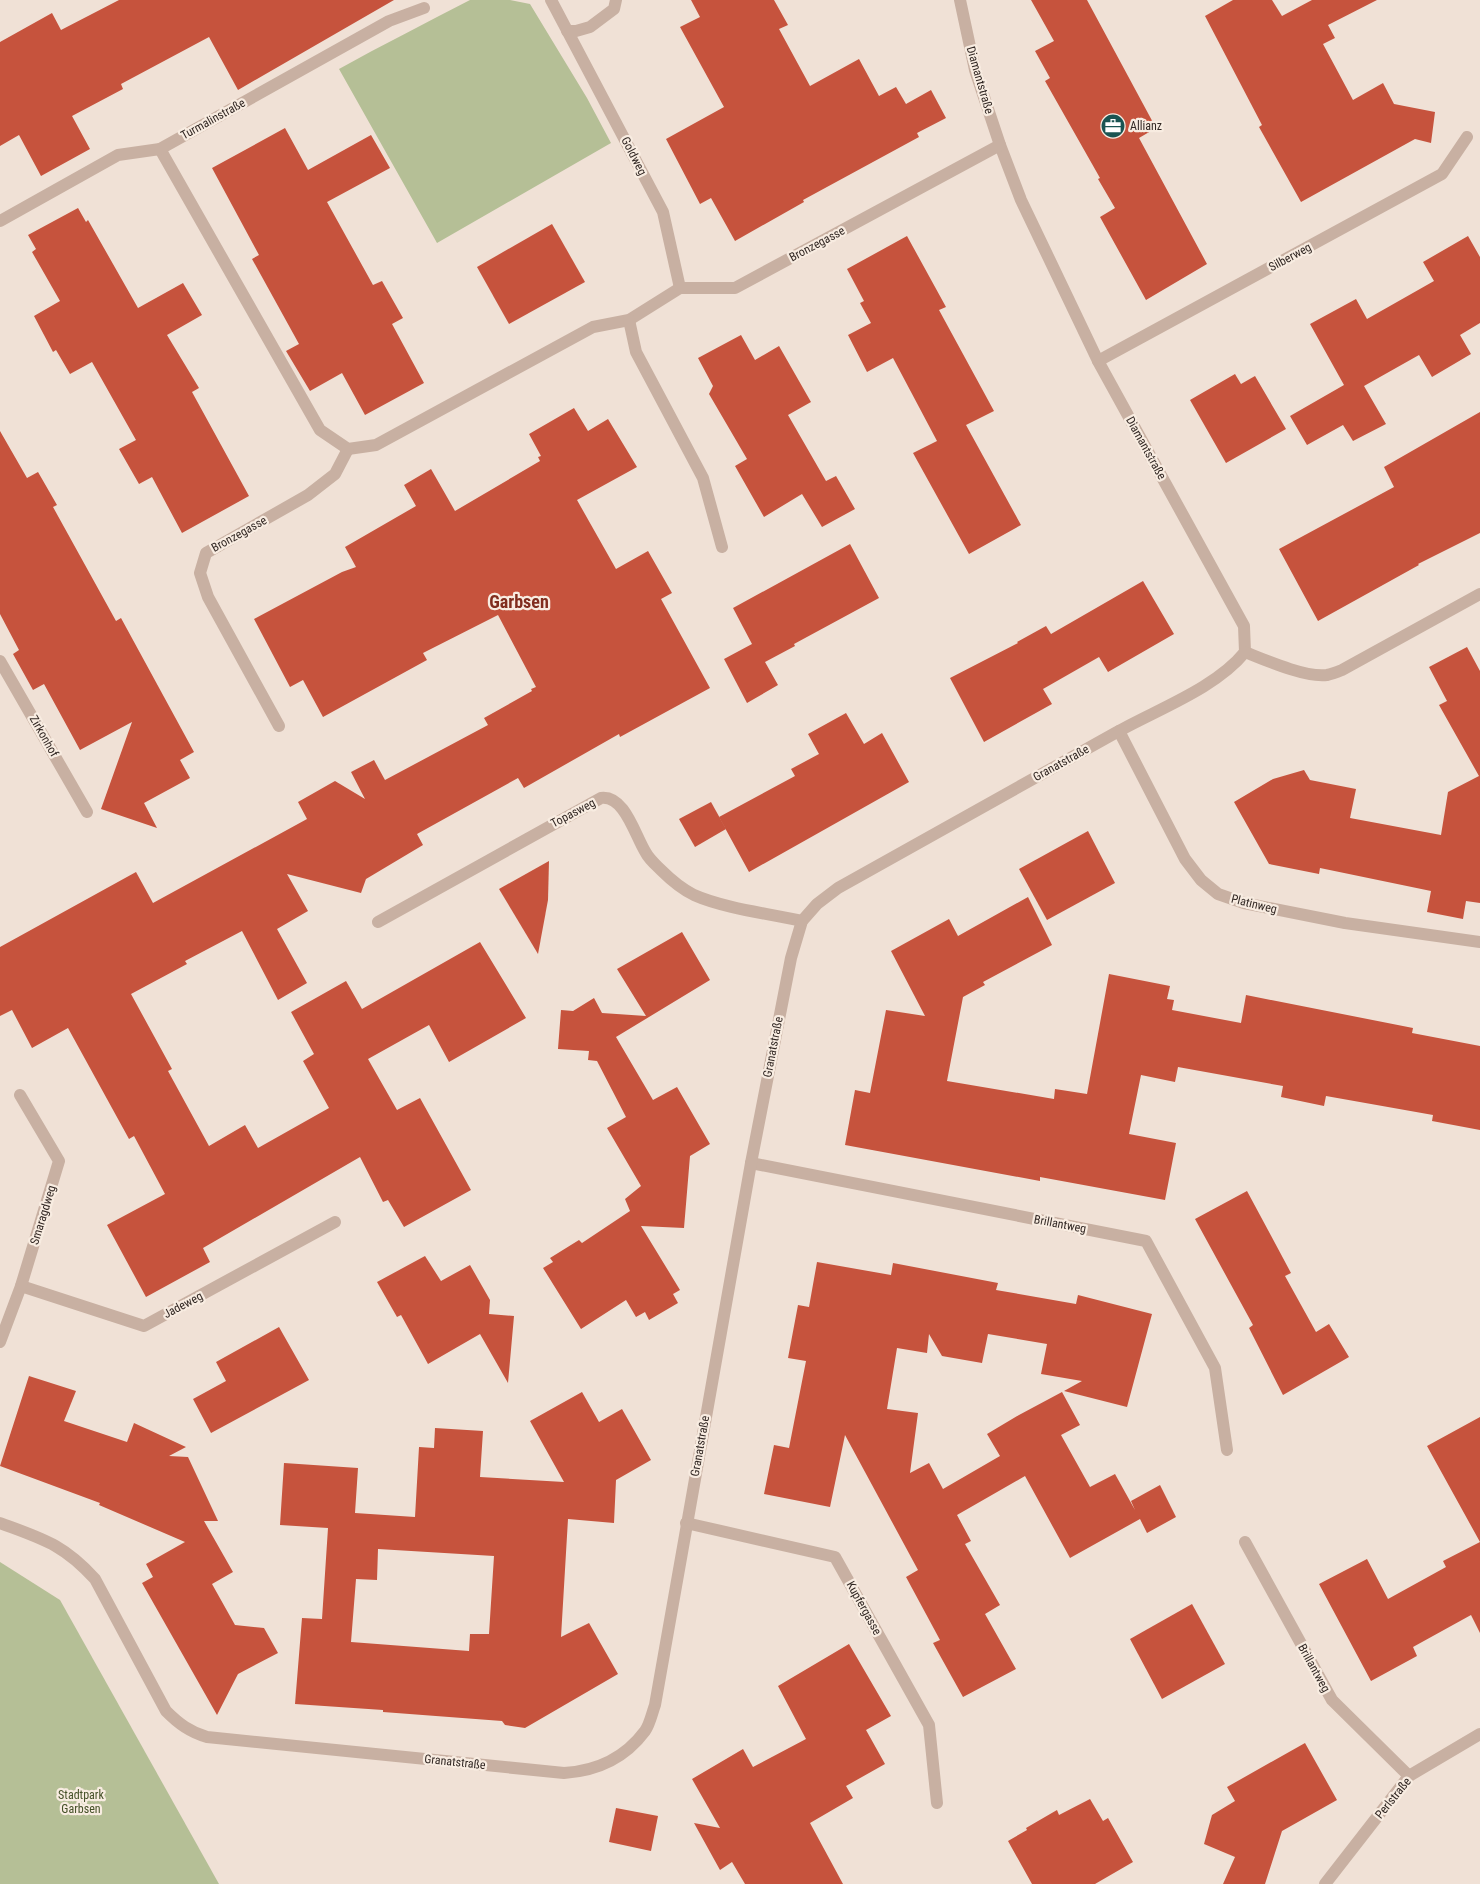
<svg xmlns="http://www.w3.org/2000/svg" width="1480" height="1884" font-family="'Roboto Condensed',sans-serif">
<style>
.green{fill:#b5bf96}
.building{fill:#c6533d;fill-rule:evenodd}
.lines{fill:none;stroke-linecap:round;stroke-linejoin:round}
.minor{stroke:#c8b0a2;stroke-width:12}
.labels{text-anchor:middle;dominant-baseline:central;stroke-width:4.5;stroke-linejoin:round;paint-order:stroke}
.street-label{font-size:12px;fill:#322824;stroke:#f8ece1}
.poi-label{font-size:12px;fill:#322824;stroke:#f8ece1;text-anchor:start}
.park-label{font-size:12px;fill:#455128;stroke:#f8ece1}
.district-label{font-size:18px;font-weight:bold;fill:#812d1e;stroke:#f8ece1}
</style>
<rect width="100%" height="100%" fill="#f0e1d6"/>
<g class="green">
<path d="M 470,0 L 510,0 L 530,4 L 587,98 L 611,143 L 437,243 L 339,69 C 382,45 426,23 470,0 Z"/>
<path d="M 0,1562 L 60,1600 L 219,1884 L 0,1884 Z"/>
</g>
<g class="building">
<path d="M 119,0 L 394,0 L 238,90 L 209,37 L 121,84 L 123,89 L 72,116 L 90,149 L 41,176 L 19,135 L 0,146 L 0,42 L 52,13 L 61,30 Z"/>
<path d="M 691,0 L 774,0 L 788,25 L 779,29 L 810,86 L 859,59 L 879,96 L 896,87 L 906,104 L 931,90 L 946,118 L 917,133 L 919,137 L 803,200 L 804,202 L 735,241 L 711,198 L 700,204 L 666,139 L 724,107 L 680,27 L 700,17 Z"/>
<path d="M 1031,0 L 1087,0 L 1156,128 L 1139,138 L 1207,264 L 1146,300 L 1100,217 L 1115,208 L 1098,179 L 1100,178 L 1045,81 L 1050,78 L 1035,51 L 1054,41 Z"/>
<path d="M 1233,0 L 1272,0 L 1282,16 L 1312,0 L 1377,0 L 1328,25 L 1335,38 L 1323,44 L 1353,100 L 1383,83 L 1394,104 L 1435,112 L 1431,143 L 1415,139 L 1301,202 L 1259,127 L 1262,125 L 1205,16 Z"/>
<path d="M 285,128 L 308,170 L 371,135 L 390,168 L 327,202 L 373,285 L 382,281 L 403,318 L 392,324 L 424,383 L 365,415 L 342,373 L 310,391 L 286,351 L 299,344 L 252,259 L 259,255 L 212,168 Z"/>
<path d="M 78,208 L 86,222 L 88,220 L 138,308 L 183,283 L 202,315 L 167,335 L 199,388 L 192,392 L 249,496 L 182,533 L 152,477 L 139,484 L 119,449 L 136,440 L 92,362 L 70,374 L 56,350 L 53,352 L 34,316 L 60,301 L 32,252 L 36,249 L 28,235 Z"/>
<path d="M 552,224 L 585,282 L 509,324 L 477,267 Z"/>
<path d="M 907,236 L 946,307 L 939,310 L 994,411 L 966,425 L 1021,525 L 969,554 L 913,453 L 937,441 L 893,358 L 867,372 L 848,335 L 871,323 L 860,303 L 864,301 L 847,269 Z"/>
<path d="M 1468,236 L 1480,257 L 1480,323 L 1460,335 L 1471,354 L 1432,377 L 1419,355 L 1364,386 L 1386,424 L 1353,441 L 1343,425 L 1307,445 L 1290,416 L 1344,385 L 1310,324 L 1356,299 L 1367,319 L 1434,281 L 1423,262 Z"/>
<path d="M 741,335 L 755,360 L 779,346 L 811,402 L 788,415 L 826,481 L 836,476 L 855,509 L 822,527 L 802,494 L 764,517 L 735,466 L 747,459 L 709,394 L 713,386 L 698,358 Z"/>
<path d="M 1235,374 L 1241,384 L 1255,376 L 1286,429 L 1226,463 L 1190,400 Z"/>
<path d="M 574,408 L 588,431 L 608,419 L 637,467 L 577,500 L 616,569 L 648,551 L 672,593 L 661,599 L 710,688 L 620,737 L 619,734 L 524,788 L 518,778 L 417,834 L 423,845 L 366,879 L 361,893 L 287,874 L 308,911 L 277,929 L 307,983 L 278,1000 L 242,931 L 185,961 L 187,964 L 131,994 L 172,1069 L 168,1071 L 209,1146 L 245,1125 L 258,1148 L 329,1108 L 303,1061 L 314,1054 L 291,1012 L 346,981 L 362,1009 L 480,942 L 526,1018 L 449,1062 L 429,1025 L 368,1059 L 397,1110 L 420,1098 L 471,1190 L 404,1227 L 388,1200 L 383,1202 L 360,1157 L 203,1248 L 210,1262 L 146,1297 L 107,1225 L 165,1194 L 134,1136 L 129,1139 L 68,1028 L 32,1048 L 12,1010 L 0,1016 L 0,947 L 136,872 L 153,903 L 307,819 L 298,802 L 335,781 L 365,799 L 351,772 L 374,760 L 385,780 L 488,725 L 484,718 L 532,691 L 531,689 L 536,687 L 498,615 L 423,653 L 427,660 L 323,717 L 303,680 L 290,687 L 254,619 L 342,572 L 356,567 L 345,547 L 416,506 L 404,485 L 431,469 L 455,511 L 540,461 L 538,457 L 541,456 L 529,434 Z"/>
<path d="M 1480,412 L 1480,533 L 1418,564 L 1419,565 L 1318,621 L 1279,549 L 1394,487 L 1384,467 Z"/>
<path d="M 0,431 L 27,478 L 38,472 L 57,505 L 53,507 L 116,621 L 121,618 L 194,752 L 180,760 L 190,778 L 144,803 L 157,828 L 101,809 L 132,722 L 80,750 L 44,684 L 33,690 L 13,654 L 19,650 L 0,614 Z"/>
<path d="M 850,544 L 879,598 L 794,644 L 795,646 L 765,662 L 778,685 L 747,703 L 724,659 L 752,644 L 733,608 Z"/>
<path d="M 1143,581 L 1174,634 L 1108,672 L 1099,657 L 1043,689 L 1052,704 L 984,742 L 950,678 L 1018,643 L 1017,642 L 1046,626 L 1051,634 Z"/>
<path d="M 1467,647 L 1480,671 L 1480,903 L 1466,901 L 1463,919 L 1427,912 L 1431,891 L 1320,868 L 1319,874 L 1269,864 L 1234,802 L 1273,779 L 1304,770 L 1310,780 L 1356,789 L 1350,818 L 1441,835 L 1448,792 L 1479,776 L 1439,705 L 1447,701 L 1429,667 Z"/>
<path d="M 846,713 L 864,744 L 882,733 L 909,782 L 749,872 L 719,817 L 795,776 L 791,769 L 819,754 L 808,734 Z"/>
<path d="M 711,802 L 726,829 L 695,847 L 679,819 Z"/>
<path d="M 1088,831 L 1115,883 L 1047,920 L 1019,869 Z"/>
<path d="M 549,861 L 548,900 L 538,954 L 499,889 Z"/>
<path d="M 1028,897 L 1052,945 L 983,982 L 985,985 L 963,997 L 947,1081 L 1054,1099 L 1055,1089 L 1087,1094 L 1109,974 L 1170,986 L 1167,999 L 1174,1000 L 1172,1010 L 1241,1023 L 1246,995 L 1413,1028 L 1412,1033 L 1480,1046 L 1480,1130 L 1432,1121 L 1433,1115 L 1326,1096 L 1324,1106 L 1281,1097 L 1283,1086 L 1178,1067 L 1175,1082 L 1141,1075 L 1129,1134 L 1176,1143 L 1165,1200 L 1040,1177 L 1040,1181 L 845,1145 L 855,1090 L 870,1093 L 886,1010 L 925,1016 L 891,951 L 949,919 L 958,936 Z"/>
<path d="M 682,932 L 710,980 L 616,1037 L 653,1100 L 677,1087 L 710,1144 L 690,1156 L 684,1228 L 641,1226 L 680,1290 L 673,1294 L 678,1303 L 649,1320 L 645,1312 L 636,1317 L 626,1300 L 581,1329 L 543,1268 L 553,1262 L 550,1258 L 579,1240 L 582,1243 L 630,1211 L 625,1199 L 641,1186 L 607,1128 L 626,1117 L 597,1061 L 588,1060 L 589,1051 L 558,1049 L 561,1010 L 573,1011 L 594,998 L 602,1013 L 646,1016 L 617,969 Z"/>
<path d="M 1247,1191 L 1291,1273 L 1285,1276 L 1316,1332 L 1329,1324 L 1349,1357 L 1283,1395 L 1249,1328 L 1253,1325 L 1195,1219 Z"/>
<path d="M 425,1256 L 441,1281 L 470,1265 L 490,1300 L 489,1314 L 514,1316 L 508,1383 L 480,1334 L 428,1364 L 401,1315 L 397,1317 L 377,1282 Z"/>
<path d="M 817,1262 L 891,1275 L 893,1263 L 998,1283 L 996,1290 L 1076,1304 L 1078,1295 L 1152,1314 L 1127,1407 L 1064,1391 L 1082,1381 L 1041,1374 L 1047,1344 L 988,1334 L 982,1363 L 942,1356 L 929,1334 L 927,1353 L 897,1348 L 887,1409 L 918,1413 L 910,1473 L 929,1463 L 943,1489 L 1000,1456 L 987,1434 L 1019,1415 L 1062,1392 L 1080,1425 L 1061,1435 L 1090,1487 L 1115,1474 L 1135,1510 L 1131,1501 L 1160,1485 L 1176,1517 L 1147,1533 L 1140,1519 L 1070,1558 L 1025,1476 L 957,1515 L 971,1541 L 965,1544 L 1000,1605 L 985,1614 L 1016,1669 L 963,1697 L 933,1643 L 940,1640 L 906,1577 L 918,1570 L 845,1435 L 830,1507 L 764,1494 L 774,1445 L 789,1448 L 806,1361 L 788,1358 L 798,1305 L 809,1307 Z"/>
<path d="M 279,1327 L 309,1380 L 211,1433 L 193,1399 L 226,1381 L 216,1362 Z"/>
<path d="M 29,1376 L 76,1391 L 64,1421 L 127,1442 L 134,1423 L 186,1447 L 169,1456 L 188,1457 L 218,1521 L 204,1521 L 233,1572 L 212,1584 L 235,1625 L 264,1628 L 278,1653 L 238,1674 L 217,1715 L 142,1583 L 153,1577 L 146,1564 L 185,1542 L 99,1505 L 100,1503 L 0,1466 Z"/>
<path d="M 582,1392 L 599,1422 L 622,1409 L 651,1460 L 616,1480 L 614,1523 L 568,1519 L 561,1637 L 589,1623 L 618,1674 L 525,1728 L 505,1725 L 502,1721 L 383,1712 L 383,1710 L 295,1704 L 302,1618 L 322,1619 L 328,1528 L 280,1525 L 284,1463 L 358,1468 L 355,1513 L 415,1517 L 419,1447 L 434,1448 L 435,1428 L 483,1431 L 480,1477 L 564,1482 L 530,1421 ZM 378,1549 L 494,1556 L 489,1634 L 470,1634 L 469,1651 L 351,1642 L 356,1579 L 377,1580 Z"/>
<path d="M 1480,1417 L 1480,1633 L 1471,1615 L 1413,1647 L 1417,1656 L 1371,1681 L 1319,1584 L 1367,1559 L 1388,1599 L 1446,1567 L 1443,1561 L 1480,1542 L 1427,1446 Z"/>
<path d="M 1192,1604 L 1225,1664 L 1162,1699 L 1130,1639 Z"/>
<path d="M 849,1644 L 891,1716 L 866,1730 L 885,1764 L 846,1786 L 853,1798 L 810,1823 L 843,1884 L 745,1884 L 732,1862 L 720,1870 L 694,1823 L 720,1828 L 692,1779 L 743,1749 L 753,1767 L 806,1739 L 778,1686 Z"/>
<path d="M 1305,1743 L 1337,1800 L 1282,1831 L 1265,1884 L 1223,1884 L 1235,1857 L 1204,1844 L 1212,1815 L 1235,1801 L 1227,1787 Z"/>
<path d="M 1090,1799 L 1103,1821 L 1108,1818 L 1133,1862 L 1095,1884 L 1032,1884 L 1008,1841 L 1027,1830 L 1026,1828 L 1057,1810 L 1059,1815 Z"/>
<path d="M 616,1808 L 658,1816 L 651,1851 L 609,1842 Z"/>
</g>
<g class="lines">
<g class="minor">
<path d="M 551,0 L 663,212 L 680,288"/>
<path d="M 960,0 L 975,70 L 1000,145 L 1021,200 L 1098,361 L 1244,626 L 1245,652 C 1265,660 1306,678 1327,675 C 1332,674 1337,672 1342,670 L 1480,594"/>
<path d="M 567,31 L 576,31 L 590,27 L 614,9 L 616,0"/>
<path d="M 160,149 L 320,430 L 348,449 L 376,445 L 593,327 L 629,320 L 680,288 L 735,288 L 1000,145"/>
<path d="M 0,221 L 118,155 L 160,149 L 389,21 L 424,8"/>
<path d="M 629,320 L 636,352 L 703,478 L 722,547"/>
<path d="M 1098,361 L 1442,174 L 1467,137"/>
<path d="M 0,661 L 87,812"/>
<path d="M 279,726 L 208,597 L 200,573 L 206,553 L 308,495 L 335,474 L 348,449"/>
<path d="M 1119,731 L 1185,859 L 1201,880 L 1218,894 L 1244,903 L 1345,923 L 1480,942"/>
<path d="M 378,922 L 601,798 C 625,795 635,836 646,853 C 649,859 656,865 661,870 C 670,879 682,889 694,895 C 723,908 770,914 802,921"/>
<path d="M 751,1163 L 1146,1241 L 1215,1368 L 1227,1450"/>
<path d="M 21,1286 L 144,1326 L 335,1222"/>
<path d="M 0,1342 L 21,1286 L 59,1161 L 20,1095"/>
<path d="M 0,1523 C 43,1539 63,1544 95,1579 L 166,1711 C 179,1724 190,1732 207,1737 L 564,1773 C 596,1771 625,1758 645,1731 C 650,1724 652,1713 655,1705 L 751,1163 L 791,958 L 802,921 L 817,904 L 838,888 C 931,836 1024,784 1117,732 C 1158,709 1216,688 1245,652"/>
<path d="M 686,1523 L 835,1557 L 929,1725 L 937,1803"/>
<path d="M 1245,1542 L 1332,1700 L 1409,1776"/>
<path d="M 1325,1884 L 1409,1776 L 1480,1734"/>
</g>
</g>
<defs>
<symbol id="office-disc" viewBox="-11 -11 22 22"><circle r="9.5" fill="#1a5452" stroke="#f8ece1"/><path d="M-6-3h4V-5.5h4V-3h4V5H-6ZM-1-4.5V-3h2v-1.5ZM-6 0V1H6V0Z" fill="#fff"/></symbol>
</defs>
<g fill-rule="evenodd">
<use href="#office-disc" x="1099" y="112" width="28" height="28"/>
</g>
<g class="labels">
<g class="street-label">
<text transform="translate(980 80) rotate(74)">Diamantstraße</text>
<text transform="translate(213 119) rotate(-29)">Turmalinstraße</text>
<text transform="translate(634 156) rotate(63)">Goldweg</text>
<text transform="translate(817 244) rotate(-28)">Bronzegasse</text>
<text transform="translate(1290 257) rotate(-28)">Silberweg</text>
<text transform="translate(1146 448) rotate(61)">Diamantstraße</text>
<text transform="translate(239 534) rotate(-29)">Bronzegasse</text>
<text transform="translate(44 736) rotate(60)">Zirkonhof</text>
<text transform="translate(1061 763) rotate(-29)">Granatstraße</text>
<text transform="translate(573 813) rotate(-28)">Topasweg</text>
<text transform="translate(1254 904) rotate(14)">Platinweg</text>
<text transform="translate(773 1047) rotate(-79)">Granatstraße</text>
<text transform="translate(43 1215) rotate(-73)">Smaragdweg</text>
<text transform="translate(1060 1224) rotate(11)">Brillantweg</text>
<text transform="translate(183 1305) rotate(-28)">Jadeweg</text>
<text transform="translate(700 1446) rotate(-80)">Granatstraße</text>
<text transform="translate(864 1608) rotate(61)">Kupfergasse</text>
<text transform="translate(1314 1668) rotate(61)">Brillantweg</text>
<text transform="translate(455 1762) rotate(6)">Granatstraße</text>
<text transform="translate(1393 1798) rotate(-51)">Perlstraße</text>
</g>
<g class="poi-label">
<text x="1130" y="126">Allianz</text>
</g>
<g class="park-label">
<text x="81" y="1795">Stadtpark<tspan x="81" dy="14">Garbsen</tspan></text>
</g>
<g class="district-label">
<text x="519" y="601">Garbsen</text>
</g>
</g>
</svg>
